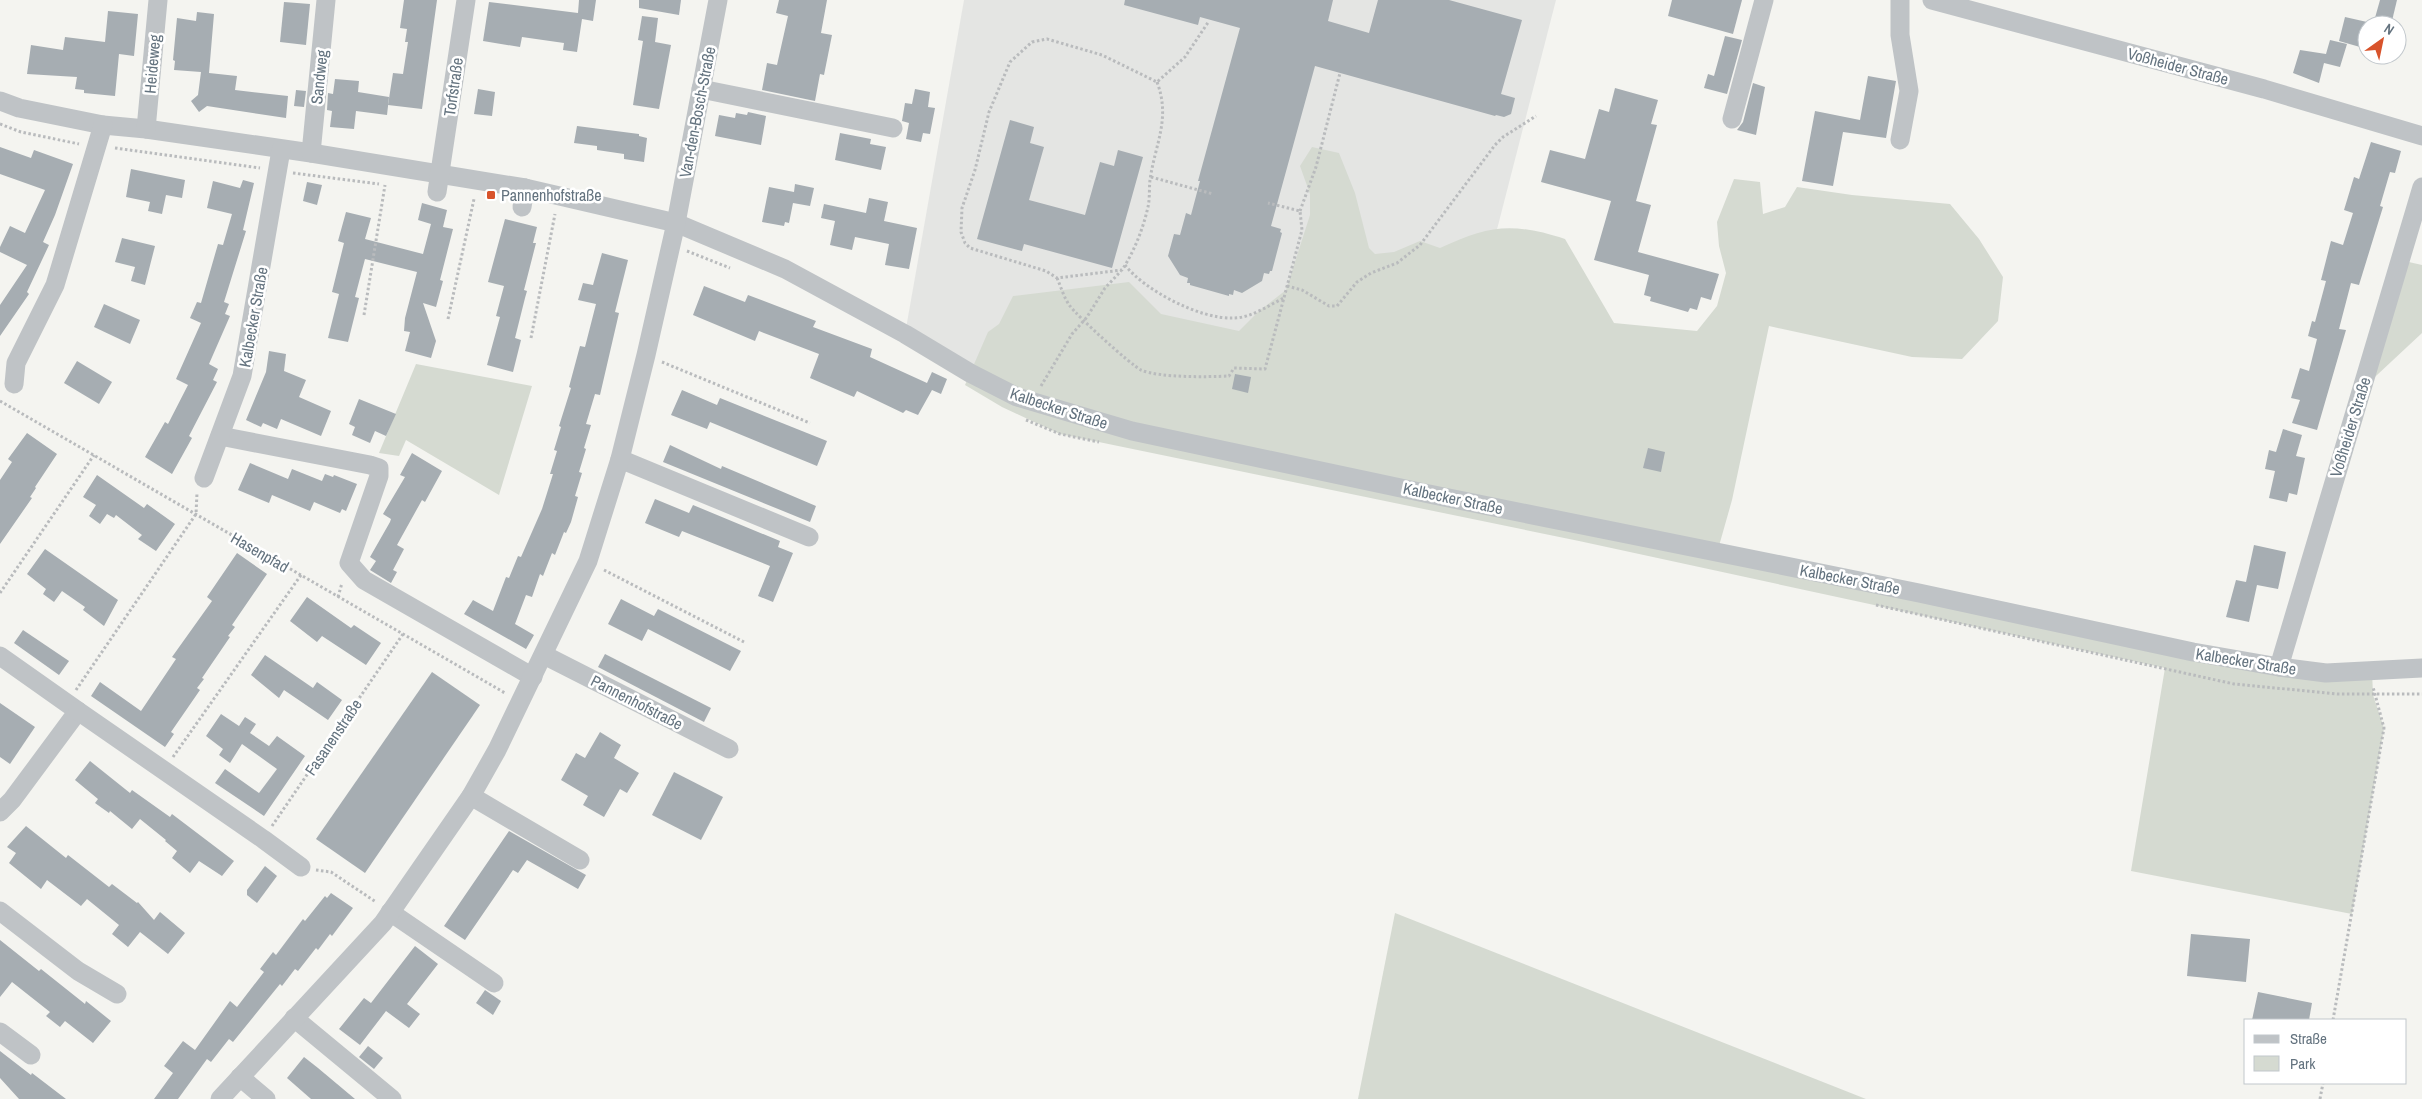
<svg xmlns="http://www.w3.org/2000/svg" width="2422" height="1099" font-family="'Archivo Narrow',sans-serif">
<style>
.built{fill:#e4e5e3}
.green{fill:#d5dad1}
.building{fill:#a6adb2}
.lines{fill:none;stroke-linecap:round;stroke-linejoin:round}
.path{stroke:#b9bbbd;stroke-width:3;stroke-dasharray:2.5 2.5;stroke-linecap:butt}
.minor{stroke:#bfc3c6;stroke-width:19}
.poi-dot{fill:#d8532b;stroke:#fff;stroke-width:2}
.labels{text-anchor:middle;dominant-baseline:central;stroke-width:5;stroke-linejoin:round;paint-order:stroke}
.street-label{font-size:16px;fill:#64737f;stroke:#fff}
.poi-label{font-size:16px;fill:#64737f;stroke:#fff;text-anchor:start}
</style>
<rect width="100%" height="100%" fill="#f4f4f0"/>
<path class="built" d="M 964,0 L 1556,0 L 1429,494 L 1017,397 L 905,334 Z"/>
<g class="green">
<path d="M 1312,147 L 1339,153 L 1355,193 L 1369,248 L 1375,254 L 1394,252 L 1420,241 L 1440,248 C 1489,225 1512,222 1565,239 L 1614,323 L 1697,331 L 1717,306 L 1726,273 L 1719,246 L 1717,222 L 1734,179 L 1760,182 L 1763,214 L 1785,207 L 1797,187 L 1852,195 L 1950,204 L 1979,239 L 2003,277 L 1998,321 L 1962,359 L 1912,357 L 1769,326 L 1732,500 L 1717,553 L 2101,633 L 2372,671 L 2373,695 L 2384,728 L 2352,914 L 2131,871 L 2165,668 L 1579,541 L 1060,434 L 1002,407 L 965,385 L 988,332 L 999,324 L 1013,296 L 1129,282 L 1161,314 L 1239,331 L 1258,312 L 1286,290 L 1310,215 L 1310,194 L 1300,166 Z"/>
<path d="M 2400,260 L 2422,265 L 2422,333 L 2362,389 Z"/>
<path d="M 416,364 L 532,386 L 499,495 L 406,440 L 399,456 L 379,453 Z"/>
<path d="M 1395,913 L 1866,1099 L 1358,1099 Z"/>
</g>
<g class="building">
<path d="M 404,0 L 437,0 L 422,109 L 388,105 L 393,73 L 403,74 L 408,42 L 405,42 L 407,29 L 400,28 Z"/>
<path d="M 579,0 L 596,0 L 593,21 L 582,19 L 577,52 L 563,50 L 564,43 L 522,37 L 520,47 L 483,41 L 489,2 L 578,13 Z"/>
<path d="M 639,0 L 681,0 L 679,15 L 639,8 Z"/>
<path d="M 779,0 L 827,0 L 821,33 L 832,35 L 824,75 L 820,74 L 815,101 L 762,90 L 767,63 L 777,65 L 788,16 L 776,13 Z"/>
<path d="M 1125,0 L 1333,0 L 1328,21 L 1369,33 L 1378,0 L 1449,0 L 1522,20 L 1501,94 L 1515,98 L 1511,114 L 1504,117 L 1496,115 L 1495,116 L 1315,66 L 1271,226 L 1281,229 L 1280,232 L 1282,233 L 1272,271 L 1270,271 L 1269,274 L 1264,273 L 1262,281 L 1242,293 L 1234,290 L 1233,295 L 1229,294 L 1229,296 L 1190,285 L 1190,283 L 1187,283 L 1188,278 L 1180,275 L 1168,256 L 1174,234 L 1180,235 L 1186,213 L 1191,215 L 1200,181 L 1198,181 L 1240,28 L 1200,17 L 1198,25 L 1124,5 Z"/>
<path d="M 1672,0 L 1742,0 L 1733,34 L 1668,16 Z"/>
<path d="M 2380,0 L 2397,0 L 2391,25 L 2373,25 Z"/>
<path d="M 284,2 L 310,4 L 306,45 L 280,42 Z"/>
<path d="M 108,11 L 138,14 L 134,56 L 119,54 L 115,96 L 84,93 L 84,90 L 75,89 L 77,77 L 27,74 L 31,45 L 63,50 L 65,37 L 105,42 Z"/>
<path d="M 197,12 L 214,14 L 209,73 L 237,76 L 235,90 L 288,96 L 286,118 L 207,106 L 199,112 L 191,101 L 198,95 L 201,72 L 174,70 L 175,61 L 173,60 L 177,18 L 196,21 Z"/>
<path d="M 642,16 L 658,18 L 655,42 L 671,45 L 659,109 L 633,105 L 643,41 L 638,40 Z"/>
<path d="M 2345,17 L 2367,22 L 2367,49 L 2339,41 Z"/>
<path d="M 1725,36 L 1742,40 L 1727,94 L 1704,88 L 1708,74 L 1714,76 Z"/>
<path d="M 2330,40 L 2347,44 L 2340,67 L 2324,63 L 2319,83 L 2293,73 L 2300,50 L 2326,54 Z"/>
<path d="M 1868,76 L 1896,81 L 1886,138 L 1843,132 L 1833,186 L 1802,181 L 1815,111 L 1860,120 Z"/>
<path d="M 335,79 L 359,81 L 358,92 L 389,97 L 387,115 L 356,111 L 354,129 L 330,127 L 332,111 L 327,110 L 328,93 L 333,94 Z"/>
<path d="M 1753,83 L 1765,87 L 1756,135 L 1737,130 L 1743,122 Z"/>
<path d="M 1615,88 L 1658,100 L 1651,124 L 1657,125 L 1636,201 L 1651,205 L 1638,252 L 1719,274 L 1711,300 L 1701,297 L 1697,310 L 1690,308 L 1688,312 L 1650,301 L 1651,297 L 1644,295 L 1649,275 L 1594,260 L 1611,201 L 1541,182 L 1550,150 L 1585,159 L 1599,109 L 1609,112 Z"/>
<path d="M 478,89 L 495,92 L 492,116 L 474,114 Z"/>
<path d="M 915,89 L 930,92 L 928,107 L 935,108 L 930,134 L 923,133 L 921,142 L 906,139 L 909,123 L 902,121 L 905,103 L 912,104 Z"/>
<path d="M 296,90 L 306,91 L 304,107 L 294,106 Z"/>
<path d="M 748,112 L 766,116 L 761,145 L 715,136 L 719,115 L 735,118 L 736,113 L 747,115 Z"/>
<path d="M 1010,120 L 1034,127 L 1030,143 L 1044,147 L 1029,200 L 1085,215 L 1100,162 L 1114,166 L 1118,150 L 1143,157 L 1112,268 L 1024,244 L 1022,251 L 977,239 Z"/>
<path d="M 577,126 L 639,134 L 639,136 L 647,138 L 644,162 L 624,159 L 624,154 L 597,150 L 597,146 L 574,143 Z"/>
<path d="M 840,133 L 871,139 L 870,144 L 886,147 L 881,170 L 835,160 Z"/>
<path d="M 2371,142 L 2401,151 L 2395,173 L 2390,172 L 2380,206 L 2383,207 L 2359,285 L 2351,283 L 2339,329 L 2346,330 L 2317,430 L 2292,423 L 2300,400 L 2291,398 L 2300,368 L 2309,371 L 2317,339 L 2308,336 L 2312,321 L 2315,322 L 2326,281 L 2321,280 L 2331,241 L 2343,245 L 2353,213 L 2344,210 L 2354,177 L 2359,179 Z"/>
<path d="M 0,147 L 31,158 L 34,150 L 73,164 L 55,215 L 43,242 L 49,245 L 27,292 L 29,294 L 0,336 L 0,305 L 27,265 L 0,252 L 0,247 L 10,226 L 25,233 L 45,190 L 0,174 Z"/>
<path d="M 131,169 L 185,180 L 182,198 L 166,195 L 162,214 L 148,211 L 150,202 L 126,197 Z"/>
<path d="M 243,180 L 254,183 L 243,230 L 246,231 L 224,302 L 229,304 L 225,314 L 230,316 L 209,364 L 218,369 L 213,380 L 217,382 L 189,436 L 192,438 L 172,474 L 145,457 L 165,422 L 168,424 L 188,385 L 176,379 L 201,323 L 190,318 L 197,302 L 201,303 L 218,244 L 223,245 L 232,214 L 207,208 L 213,181 L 240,188 Z"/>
<path d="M 307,182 L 322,185 L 317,205 L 303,201 Z"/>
<path d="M 795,184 L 814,188 L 810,206 L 793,203 L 789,223 L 785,222 L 784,226 L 762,222 L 769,187 L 794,192 Z"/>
<path d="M 869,198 L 888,202 L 884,221 L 917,228 L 909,269 L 885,265 L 889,244 L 855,237 L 852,250 L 830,245 L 835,221 L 821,218 L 824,204 L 866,213 Z"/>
<path d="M 422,203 L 447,210 L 443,227 L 453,229 L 440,280 L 443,281 L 436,307 L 423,303 L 436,341 L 431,358 L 405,351 L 410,332 L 404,331 L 405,318 L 417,272 L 365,259 L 355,297 L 359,298 L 348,342 L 328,338 L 339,294 L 332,292 L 344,243 L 338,241 L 346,212 L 371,218 L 365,239 L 423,254 L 431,224 L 418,220 Z"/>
<path d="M 505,219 L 537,227 L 533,243 L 536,243 L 524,290 L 527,291 L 525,298 L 515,338 L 521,340 L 513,372 L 487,365 L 500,317 L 496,316 L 504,286 L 488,282 Z"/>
<path d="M 122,238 L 155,246 L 145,285 L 131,281 L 135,267 L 115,262 Z"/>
<path d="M 602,253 L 628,260 L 615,312 L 619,313 L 600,395 L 595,394 L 586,424 L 591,425 L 584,448 L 586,449 L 579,472 L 582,473 L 575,496 L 578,497 L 571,522 L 566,533 L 564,532 L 555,555 L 552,553 L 543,576 L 540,574 L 532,597 L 526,595 L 515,624 L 534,635 L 526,649 L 464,614 L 473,600 L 493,611 L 506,577 L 509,578 L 518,556 L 521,557 L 542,509 L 553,474 L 550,474 L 557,451 L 554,450 L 561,427 L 559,426 L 571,388 L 569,387 L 580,346 L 585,347 L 596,304 L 578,300 L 583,283 L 593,285 Z"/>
<path d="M 704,286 L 745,302 L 748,295 L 816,321 L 813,327 L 872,349 L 870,357 L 927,383 L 932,372 L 947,379 L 941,394 L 932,390 L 918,415 L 906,410 L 903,413 L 857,391 L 854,397 L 810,378 L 819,354 L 759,331 L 755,341 L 693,315 Z"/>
<path d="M 104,304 L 140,320 L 130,344 L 94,327 Z"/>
<path d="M 269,351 L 286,354 L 284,371 L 306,380 L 299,397 L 331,411 L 321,436 L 281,419 L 277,429 L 263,423 L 261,427 L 246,420 L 266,372 Z"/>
<path d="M 77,361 L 112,382 L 99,404 L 64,383 Z"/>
<path d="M 1235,374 L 1251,377 L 1248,393 L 1232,389 Z"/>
<path d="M 682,390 L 717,405 L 720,398 L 827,441 L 817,466 L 710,422 L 707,429 L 671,415 Z"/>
<path d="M 359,399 L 396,414 L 386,436 L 375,431 L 370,443 L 352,435 L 355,427 L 349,424 Z"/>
<path d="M 2283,429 L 2302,435 L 2296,456 L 2305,458 L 2297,495 L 2289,493 L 2287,502 L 2269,498 L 2275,471 L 2265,469 L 2269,450 L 2276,452 Z"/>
<path d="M 27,433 L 57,454 L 35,487 L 36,488 L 30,497 L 32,498 L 0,544 L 0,480 L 12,462 L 8,459 Z"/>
<path d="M 670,445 L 721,469 L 722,466 L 816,506 L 810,522 L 663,462 Z"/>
<path d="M 1648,448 L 1665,452 L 1661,472 L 1643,468 Z"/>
<path d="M 412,453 L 442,471 L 425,502 L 422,500 L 397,545 L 404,549 L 393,570 L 397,572 L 391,583 L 370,570 L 376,561 L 370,557 L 390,522 L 391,519 L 383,514 L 405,477 L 400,475 Z"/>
<path d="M 250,463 L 288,479 L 292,469 L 322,481 L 325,474 L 333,477 L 334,475 L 357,484 L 346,511 L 342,509 L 340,513 L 314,502 L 310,511 L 272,495 L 269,503 L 238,490 Z"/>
<path d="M 97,475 L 144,508 L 147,504 L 175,524 L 156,551 L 138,539 L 142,535 L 116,515 L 114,518 L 107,514 L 100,524 L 89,516 L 96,505 L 83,497 Z"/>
<path d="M 655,499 L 689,513 L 693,505 L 780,541 L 778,547 L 793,553 L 773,602 L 758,596 L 770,566 L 682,531 L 679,537 L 645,523 Z"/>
<path d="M 2254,545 L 2286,552 L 2278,589 L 2257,585 L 2249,622 L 2226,617 L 2236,580 L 2246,582 Z"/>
<path d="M 45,549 L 118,600 L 104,626 L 83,610 L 85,607 L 62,591 L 54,602 L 43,594 L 46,589 L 27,574 Z"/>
<path d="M 237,553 L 267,574 L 232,625 L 235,627 L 228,636 L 230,637 L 202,678 L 204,679 L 197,688 L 200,690 L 171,732 L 174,734 L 165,747 L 91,696 L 100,682 L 141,711 L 176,659 L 172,657 L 212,601 L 207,597 Z"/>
<path d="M 307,597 L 351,628 L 354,625 L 381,643 L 366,665 L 322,636 L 317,642 L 290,621 Z"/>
<path d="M 621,599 L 654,616 L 658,609 L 741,651 L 730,671 L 648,629 L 642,641 L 608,624 Z"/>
<path d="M 23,630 L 69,661 L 59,675 L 14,643 Z"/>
<path d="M 605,654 L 711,708 L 704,722 L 598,667 Z"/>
<path d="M 265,655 L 313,688 L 317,682 L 342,700 L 328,720 L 284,690 L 279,698 L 251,675 Z"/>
<path d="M 432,672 L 480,705 L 365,873 L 316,839 Z"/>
<path d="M 0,703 L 35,727 L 10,764 L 0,757 Z"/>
<path d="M 221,714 L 239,726 L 245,717 L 256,724 L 250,733 L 269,746 L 277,736 L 305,756 L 264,816 L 215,783 L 225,769 L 259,793 L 277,769 L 242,744 L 230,763 L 219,755 L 223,749 L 206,736 Z"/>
<path d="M 600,732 L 621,745 L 614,758 L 639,773 L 627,793 L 620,789 L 604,817 L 583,805 L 588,796 L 561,780 L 576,753 L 585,758 Z"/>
<path d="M 90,761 L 130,793 L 132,790 L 170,817 L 172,814 L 234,861 L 222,876 L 199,861 L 190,873 L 172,858 L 177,851 L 165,841 L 166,840 L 140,819 L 132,829 L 110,811 L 109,813 L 95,803 L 98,799 L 75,780 Z"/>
<path d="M 674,772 L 723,797 L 701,840 L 652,815 Z"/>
<path d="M 26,826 L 66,858 L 68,855 L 109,887 L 112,884 L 137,903 L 138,902 L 154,920 L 160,912 L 185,933 L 168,954 L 140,932 L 128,947 L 112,934 L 119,925 L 87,899 L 81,906 L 47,880 L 41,889 L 9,863 L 16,853 L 7,847 Z"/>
<path d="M 509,831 L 586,875 L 578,889 L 527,860 L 518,873 L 513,870 L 465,940 L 444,926 Z"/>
<path d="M 265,866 L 277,876 L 257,903 L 247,895 L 247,890 Z"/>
<path d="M 331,893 L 353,908 L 332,936 L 330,934 L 318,950 L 316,948 L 298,971 L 295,969 L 282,986 L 280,984 L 233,1042 L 229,1039 L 211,1062 L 207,1059 L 178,1099 L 154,1099 L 173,1073 L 164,1066 L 183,1041 L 195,1050 L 230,1001 L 237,1007 L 264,972 L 260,969 L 273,952 L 276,955 L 303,919 L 305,921 L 325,896 L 327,898 Z"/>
<path d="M 2191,934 L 2250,939 L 2246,982 L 2187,976 Z"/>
<path d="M 0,940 L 39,971 L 41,969 L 85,1004 L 86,1001 L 111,1021 L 93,1043 L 65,1021 L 60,1027 L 46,1016 L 50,1012 L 12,982 L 0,997 Z"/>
<path d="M 415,946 L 438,964 L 407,1004 L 420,1014 L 409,1028 L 386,1011 L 360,1045 L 339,1029 L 364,998 L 371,1003 Z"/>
<path d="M 485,990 L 501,1001 L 493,1015 L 476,1003 Z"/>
<path d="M 2258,992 L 2312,1003 L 2309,1020 L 2252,1020 Z"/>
<path d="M 368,1046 L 383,1058 L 374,1069 L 359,1057 Z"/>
<path d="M 0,1051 L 31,1075 L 32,1073 L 66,1099 L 19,1099 L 0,1078 Z"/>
<path d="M 304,1057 L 318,1068 L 355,1099 L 311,1099 L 287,1078 Z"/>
</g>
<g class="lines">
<g class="path">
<path d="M 1157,82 C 1171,119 1155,144 1150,180 C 1149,188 1150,198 1148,207 C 1143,229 1134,252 1122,270 L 1057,278 L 1046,271 L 970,248 L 965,243 L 961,232 L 962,208 L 975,170 L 989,112 L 1010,62 L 1032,42 L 1047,39 L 1102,55 L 1157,82 L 1185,57 L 1209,21"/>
<path d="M 0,124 L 21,132 L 79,144"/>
<path d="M 115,148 L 260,168"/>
<path d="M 293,173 L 379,184"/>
<path d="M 1151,177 L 1213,194"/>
<path d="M 1300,211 L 1316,167 L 1340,73"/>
<path d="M 687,251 L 730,268"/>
<path d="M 1125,265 C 1144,290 1201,320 1234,318 C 1251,318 1269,305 1284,298"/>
<path d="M 1057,278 C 1061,287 1064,298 1070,306 C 1077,316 1131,365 1141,370 C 1160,378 1208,377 1229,376 L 1234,368 L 1265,369 L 1302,230 L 1300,211 L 1268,203"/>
<path d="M 1287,286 L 1302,290 L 1329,306 L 1337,306 L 1357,282 L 1371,273 L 1397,263 L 1420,245 L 1495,145 L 1503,137 L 1536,116"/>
<path d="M 364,315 L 385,185"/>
<path d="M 448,319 L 474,199"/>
<path d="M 531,338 L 555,214"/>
<path d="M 662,362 L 810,423"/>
<path d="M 1041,386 L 1072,334 L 1087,317 L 1105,288 L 1121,271"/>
<path d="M 0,401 L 505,693"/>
<path d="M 1026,420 L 1060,434 L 1099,442"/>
<path d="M 604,570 L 744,642"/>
<path d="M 0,593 L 94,455"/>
<path d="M 338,597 L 342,583"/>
<path d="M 1876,605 L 2234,684 L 2338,694 L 2422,694"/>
<path d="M 76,690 L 196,514 L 197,493"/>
<path d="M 173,757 L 301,575"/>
<path d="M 272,826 L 403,634"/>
<path d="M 316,870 L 331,872 L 376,902"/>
<path d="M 2333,1020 L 2384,728 L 2373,687"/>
<path d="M 2320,1099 L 2323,1083"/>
</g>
<g class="minor">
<path d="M 1932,0 L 2264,89 L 2422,136"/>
<path d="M 701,89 L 893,128"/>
<path d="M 0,101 L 19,108 L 103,125 L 146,129 L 311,153 L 525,188 L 676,223 L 785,269 L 905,334 L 970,373 L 1017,397 L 1132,431 L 1429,494 L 1919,593 L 2193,652 L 2279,667 L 2326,673 L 2422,668"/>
<path d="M 1732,119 L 1764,0"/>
<path d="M 146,129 L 158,0"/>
<path d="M 1900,140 L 1909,91 L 1900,35 L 1900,0"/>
<path d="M 311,153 L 326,0"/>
<path d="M 437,192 L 466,0"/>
<path d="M 522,207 L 525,188"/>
<path d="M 14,384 L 16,363 L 55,285 L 103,125"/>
<path d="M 220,436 L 370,465 L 379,468 L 379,476 L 349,563 L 364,580 L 533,677"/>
<path d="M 620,459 L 809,537"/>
<path d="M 204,478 L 242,376 L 281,150"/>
<path d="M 544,655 L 729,749"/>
<path d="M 0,656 L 78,711 L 12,800 L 0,812"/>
<path d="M 2279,667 L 2422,187"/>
<path d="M 78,711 L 263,839 L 301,867"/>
<path d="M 471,796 L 580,860"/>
<path d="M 0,911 L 78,971 L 117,994"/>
<path d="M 390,912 L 494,983"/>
<path d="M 294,1018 L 392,1099"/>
<path d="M 0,1032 L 31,1055"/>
<path d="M 240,1077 L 266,1099"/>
<path d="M 220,1099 L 383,923 L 471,796 L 497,750 L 588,561 L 620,459 L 646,355 L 676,223 L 718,0"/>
</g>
</g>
<rect class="poi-dot" x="486" y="190" width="10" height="10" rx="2.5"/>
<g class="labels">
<g class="street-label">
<text transform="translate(152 64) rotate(-85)">Heideweg</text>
<text transform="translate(2178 66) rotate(15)">Voßheider Straße</text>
<text transform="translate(319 77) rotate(-84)">Sandweg</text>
<text transform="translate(453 87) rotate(-82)">Torfstraße</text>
<text transform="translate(697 112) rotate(-79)">Van-den-Bosch-Straße</text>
<text transform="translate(253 317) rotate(-80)">Kalbecker Straße</text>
<text transform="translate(1059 408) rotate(18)">Kalbecker Straße</text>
<text transform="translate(2350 427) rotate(-73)">Voßheider Straße</text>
<text transform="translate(1453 498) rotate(12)">Kalbecker Straße</text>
<text transform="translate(260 552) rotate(30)">Hasenpfad</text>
<text transform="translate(1850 579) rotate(11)">Kalbecker Straße</text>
<text transform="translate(2246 661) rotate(9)">Kalbecker Straße</text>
<text transform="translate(637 702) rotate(27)">Pannenhofstraße</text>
<text transform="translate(333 737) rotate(-56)">Fasanenstraße</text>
</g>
<g class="poi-label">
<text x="501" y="195">Pannenhofstraße</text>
</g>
</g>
<rect x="2244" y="1019" width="162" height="65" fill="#ffffff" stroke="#c1c7cc"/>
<rect x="2254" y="1035" width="25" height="8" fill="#bfc3c6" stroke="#c1c7cc"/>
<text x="2290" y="1044" font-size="15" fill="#64737f">Straße</text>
<rect x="2254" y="1056" width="25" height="15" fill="#d5dad1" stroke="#c1c7cc"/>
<text x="2290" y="1069" font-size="15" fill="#64737f">Park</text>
<g transform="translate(2382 40) rotate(33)"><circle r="24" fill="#ffffff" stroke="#c1c7cc"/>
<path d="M0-4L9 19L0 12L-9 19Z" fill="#d8532b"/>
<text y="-8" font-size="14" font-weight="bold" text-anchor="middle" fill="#64737f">N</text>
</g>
</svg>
